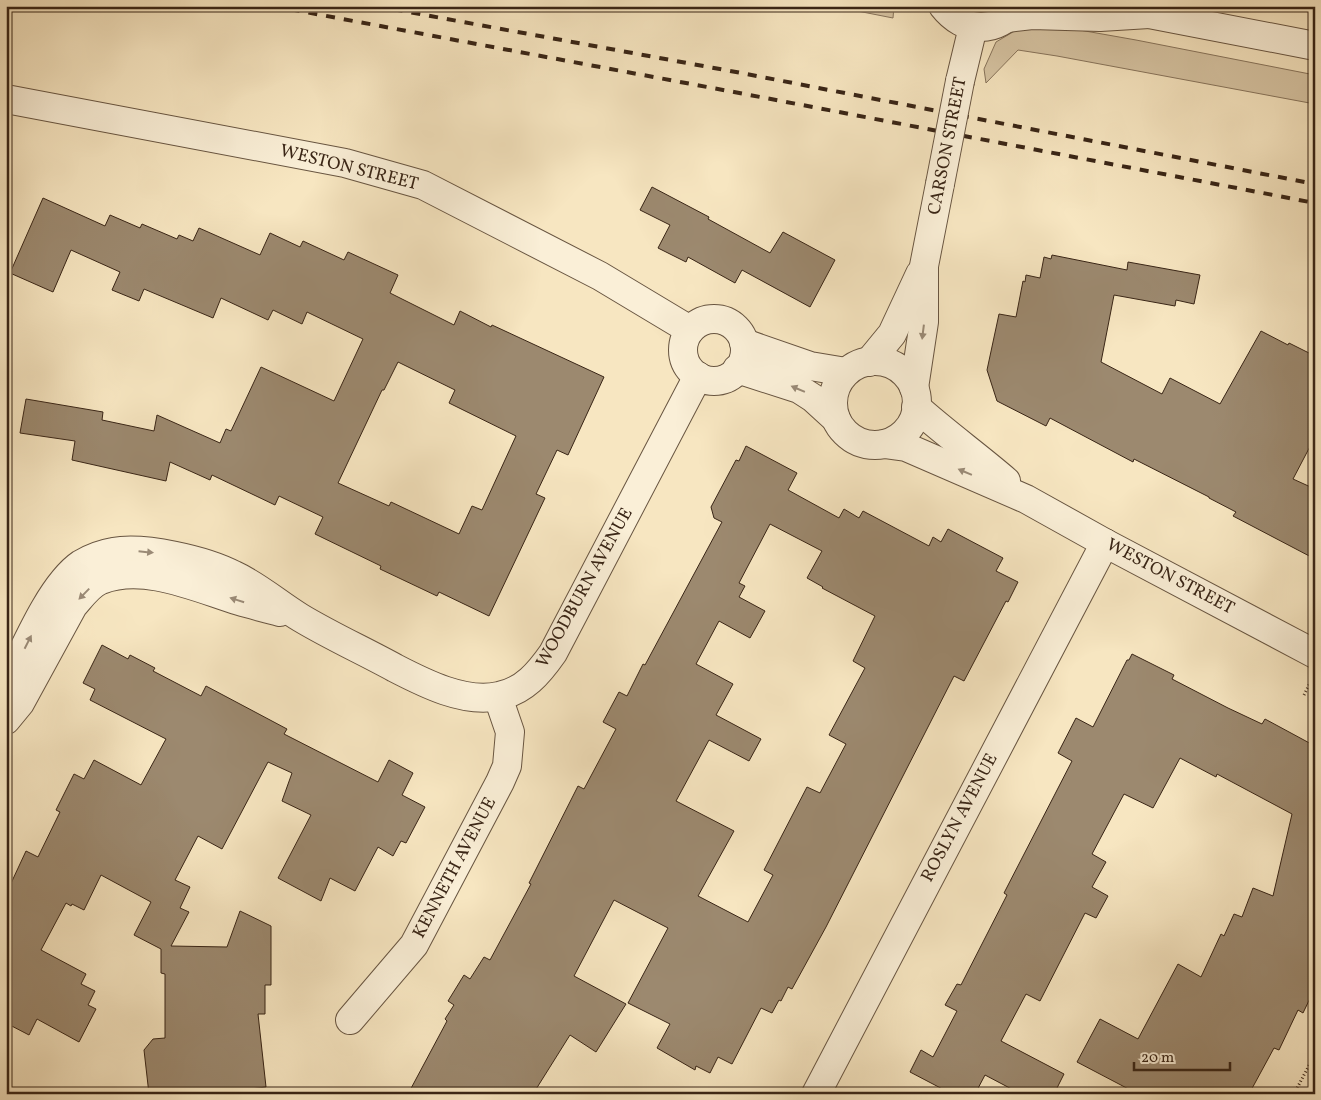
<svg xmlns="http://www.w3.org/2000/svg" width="1321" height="1100" font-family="Vollkorn,serif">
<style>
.green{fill:#d7c5a4;stroke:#88755d}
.building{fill:#9c896f;stroke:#392516;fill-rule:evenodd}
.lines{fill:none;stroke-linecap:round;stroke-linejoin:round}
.minor-casing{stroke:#685541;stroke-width:30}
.path{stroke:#392516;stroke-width:3;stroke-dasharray:1 2.5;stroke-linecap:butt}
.minor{stroke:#faefd7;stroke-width:28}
.rail{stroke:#392516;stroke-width:4;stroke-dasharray:9 9;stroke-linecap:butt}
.minor-bridge-casing{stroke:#685541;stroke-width:30;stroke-linecap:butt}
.minor-bridge{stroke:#faefd7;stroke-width:28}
.oneway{fill:#9a8a76}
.labels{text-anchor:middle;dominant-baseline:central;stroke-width:4;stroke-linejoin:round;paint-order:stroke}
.street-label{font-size:18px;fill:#392516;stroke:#faefd7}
</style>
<rect width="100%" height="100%" fill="#f7e6c1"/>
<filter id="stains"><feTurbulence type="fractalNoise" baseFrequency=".004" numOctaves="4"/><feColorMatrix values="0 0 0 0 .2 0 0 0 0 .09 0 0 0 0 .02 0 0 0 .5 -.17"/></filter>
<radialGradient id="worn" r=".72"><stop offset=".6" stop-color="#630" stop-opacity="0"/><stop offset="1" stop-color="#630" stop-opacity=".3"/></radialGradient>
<g class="green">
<path d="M 832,6 L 894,6 L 893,18 Z"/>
<path d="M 1040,23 L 1136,40 L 1315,75 L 1315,104 L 1057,56 L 1018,50 L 986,83 L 984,69 L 996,42 L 1018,29 Z"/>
</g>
<g class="building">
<path d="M 652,187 L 709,217 L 708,219 L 770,253 L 783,232 L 835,260 L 810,307 L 742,270 L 735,283 L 688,257 L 686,262 L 658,248 L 670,225 L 640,210 Z"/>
<path d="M 43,198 L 105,226 L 110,215 L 140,228 L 142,224 L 177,239 L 179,235 L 193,241 L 199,228 L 260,255 L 270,233 L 300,247 L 303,241 L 344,260 L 348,252 L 398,275 L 390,293 L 454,325 L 460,311 L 491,327 L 492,325 L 604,377 L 568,455 L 557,450 L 536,494 L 545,498 L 489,616 L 439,592 L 437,596 L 380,569 L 381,566 L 315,534 L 323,517 L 279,496 L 275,505 L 212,475 L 210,480 L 170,462 L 166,481 L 72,460 L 75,441 L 20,433 L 26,399 L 103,412 L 102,420 L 154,431 L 157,415 L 220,443 L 226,429 L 231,431 L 261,367 L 334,401 L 363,339 L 307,312 L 302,324 L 273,310 L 268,320 L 221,298 L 213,318 L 144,289 L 139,301 L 112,290 L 120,272 L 71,250 L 53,292 L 10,273 ZM 398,362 L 455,390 L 449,403 L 516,436 L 482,510 L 472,506 L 459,534 L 391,502 L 389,506 L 338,483 L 382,390 L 384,390 Z"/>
<path d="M 1052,255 L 1127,270 L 1128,262 L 1200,275 L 1194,304 L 1176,300 L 1175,306 L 1114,295 L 1101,362 L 1162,394 L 1170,378 L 1220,404 L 1261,331 L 1288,345 L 1289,343 L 1315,356 L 1315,437 L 1293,479 L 1315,489 L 1315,559 L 1233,516 L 1236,512 L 1209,498 L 1209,497 L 1134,459 L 1133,462 L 1050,418 L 1046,426 L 997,401 L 987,370 L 999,314 L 1016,317 L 1023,281 L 1025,282 L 1026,275 L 1040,278 L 1044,257 L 1051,259 Z"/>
<path d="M 746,446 L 797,473 L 788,490 L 839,518 L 844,509 L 859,518 L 863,511 L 929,546 L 933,537 L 941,542 L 948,529 L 1003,558 L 996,571 L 1018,582 L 1008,602 L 1006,601 L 964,681 L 954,676 L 826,927 L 792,989 L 788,987 L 781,1001 L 779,1000 L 772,1013 L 761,1008 L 732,1064 L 718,1057 L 710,1073 L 696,1066 L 695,1070 L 657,1048 L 670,1024 L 628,1003 L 668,928 L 614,900 L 574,976 L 626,1004 L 596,1052 L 570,1035 L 533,1094 L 408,1094 L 447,1021 L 445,1019 L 454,1005 L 448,1001 L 464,975 L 470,979 L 484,957 L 490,960 L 531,884 L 529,883 L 578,786 L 584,789 L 616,729 L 603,722 L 619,692 L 627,696 L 643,664 L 645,665 L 722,522 L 714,518 L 711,507 L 736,460 L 739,461 ZM 770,524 L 822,551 L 807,578 L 823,587 L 822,588 L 875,616 L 853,661 L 865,668 L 829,735 L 846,744 L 820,793 L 807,787 L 764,870 L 773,875 L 748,922 L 698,896 L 734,831 L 676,801 L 709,740 L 749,761 L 761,739 L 716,715 L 733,684 L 696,664 L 719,621 L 750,638 L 765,611 L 739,597 L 745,586 L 739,583 Z"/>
<path d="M 102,645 L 128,659 L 130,655 L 155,668 L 153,671 L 201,696 L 206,686 L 287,729 L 284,734 L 378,782 L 389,760 L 413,773 L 402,795 L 425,807 L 406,843 L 401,841 L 393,856 L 378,847 L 355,891 L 330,878 L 321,901 L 278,878 L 311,815 L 282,801 L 292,773 L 268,762 L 222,849 L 198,836 L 175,880 L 190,887 L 180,908 L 189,912 L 171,946 L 227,947 L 240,911 L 271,926 L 271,985 L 265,985 L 265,1014 L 258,1014 L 266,1087 L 210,1094 L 149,1094 L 144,1050 L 153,1039 L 165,1038 L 165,974 L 161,973 L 161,949 L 134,935 L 151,902 L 101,875 L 84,910 L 72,904 L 71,906 L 66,903 L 41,950 L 86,974 L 81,984 L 95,991 L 88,1005 L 96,1009 L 79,1042 L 37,1019 L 29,1035 L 6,1023 L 6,894 L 26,851 L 38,857 L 60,812 L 56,810 L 74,774 L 84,779 L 94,760 L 141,785 L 166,739 L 90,700 L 95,689 L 83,683 Z"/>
<path d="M 1132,654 L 1174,675 L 1172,679 L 1228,708 L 1262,724 L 1265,719 L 1315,746 L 1315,988 L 1303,1013 L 1298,1010 L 1279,1050 L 1274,1048 L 1249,1094 L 1138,1094 L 1077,1062 L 1100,1019 L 1138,1039 L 1178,964 L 1201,977 L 1221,934 L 1224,936 L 1234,914 L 1242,917 L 1253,888 L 1273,896 L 1292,814 L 1217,774 L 1216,777 L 1180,758 L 1153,808 L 1124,794 L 1092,854 L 1106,862 L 1092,887 L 1108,896 L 1096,918 L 1085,913 L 1040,1001 L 1026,994 L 1001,1041 L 1064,1074 L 1054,1094 L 1021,1094 L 985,1075 L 975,1094 L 952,1094 L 910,1072 L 921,1050 L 933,1057 L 957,1011 L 945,1005 L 957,984 L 961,985 L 1007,895 L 1004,893 L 1072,761 L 1058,753 L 1076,718 L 1093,727 L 1127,660 L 1129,660 Z"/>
</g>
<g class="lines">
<defs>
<g id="minor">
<path d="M 943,6 C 964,33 997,35 1018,6"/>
<path d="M 1132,6 L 1149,14 L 1315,46"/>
<path d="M 1007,18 L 1032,15 L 1100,17 L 1149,14"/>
<path d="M 960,81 L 973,27"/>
<path d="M 6,99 L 345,163 L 423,185 L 600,276 L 690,330"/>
<circle cx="714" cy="350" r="31"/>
<path d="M 744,343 L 810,366 L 846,372"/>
<circle cx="875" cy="403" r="42"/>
<path d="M 869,362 L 892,334 L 920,274"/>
<path d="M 737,369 L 799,389 L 813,398 L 836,419"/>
<path d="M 914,388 L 924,322 L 924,266 L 940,184"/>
<path d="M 916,407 C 945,433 977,456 1006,481"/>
<path d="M 884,444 L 906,447 L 1026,499 L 1105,543 L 1315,654"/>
<path d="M 6,686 C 23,652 50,585 81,564 C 91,558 101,554 113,552 C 144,546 205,560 234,575 C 258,586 278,604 301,618 C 331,636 364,651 395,668 C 424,683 465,704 499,696 C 524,691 539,673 553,653 L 698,376"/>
<path d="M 6,720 L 20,703 L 73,606 C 81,597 90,584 101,580 C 144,563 197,588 239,601 C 252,605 266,608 280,612"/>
<path d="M 350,1020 L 414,945 L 500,782 L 507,766 L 510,732 L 498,697"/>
<path d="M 816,1094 L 1105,543"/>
</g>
</defs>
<use href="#minor" class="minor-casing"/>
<g class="path">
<path d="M 1304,695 L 1310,683"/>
<path d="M 1294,1094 L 1315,1054"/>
</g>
<use href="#minor" class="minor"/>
<g class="rail">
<path d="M 273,6 L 734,92 L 1315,203"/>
<path d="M 376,6 L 736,72 L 1315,184"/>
</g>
<defs>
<path id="minor-bridge" d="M 940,184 L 960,81"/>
</defs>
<use href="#minor-bridge" class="minor-bridge-casing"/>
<use href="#minor-bridge" class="minor-bridge"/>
</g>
<defs><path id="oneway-solid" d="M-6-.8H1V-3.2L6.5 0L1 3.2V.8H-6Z" transform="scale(1.25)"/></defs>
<g class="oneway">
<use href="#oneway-solid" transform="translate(923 332) rotate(97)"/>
<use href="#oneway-solid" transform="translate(798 389) rotate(-157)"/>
<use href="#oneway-solid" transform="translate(965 472) rotate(-157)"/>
<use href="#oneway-solid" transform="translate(146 552) rotate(6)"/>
<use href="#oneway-solid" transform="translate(84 594) rotate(134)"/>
<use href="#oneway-solid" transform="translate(237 600) rotate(-162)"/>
<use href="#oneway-solid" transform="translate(28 642) rotate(-63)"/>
</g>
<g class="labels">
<g class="street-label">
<text transform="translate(948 146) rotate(-79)">CARSON STREET</text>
<text transform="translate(349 168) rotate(14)">WESTON STREET</text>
<text transform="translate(1170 577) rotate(28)">WESTON STREET</text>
<text transform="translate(585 588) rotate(-61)">WOODBURN AVENUE</text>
<text transform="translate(960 818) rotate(-62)">ROSLYN AVENUE</text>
<text transform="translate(455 868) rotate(-62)">KENNETH AVENUE</text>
</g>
</g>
<rect width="1321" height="1100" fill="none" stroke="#f7e6c1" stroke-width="25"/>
<rect x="8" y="8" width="1306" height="1085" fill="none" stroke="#392516" stroke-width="2.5"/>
<rect x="12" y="12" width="1296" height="1075" fill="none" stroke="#392516"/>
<path d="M1134 1062v8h96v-8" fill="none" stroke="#392516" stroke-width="2.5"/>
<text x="1141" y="1062" font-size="15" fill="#392516" stroke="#faefd7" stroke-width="4" paint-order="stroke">20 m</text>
<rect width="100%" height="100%" filter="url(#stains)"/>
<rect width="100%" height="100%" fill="url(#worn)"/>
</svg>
